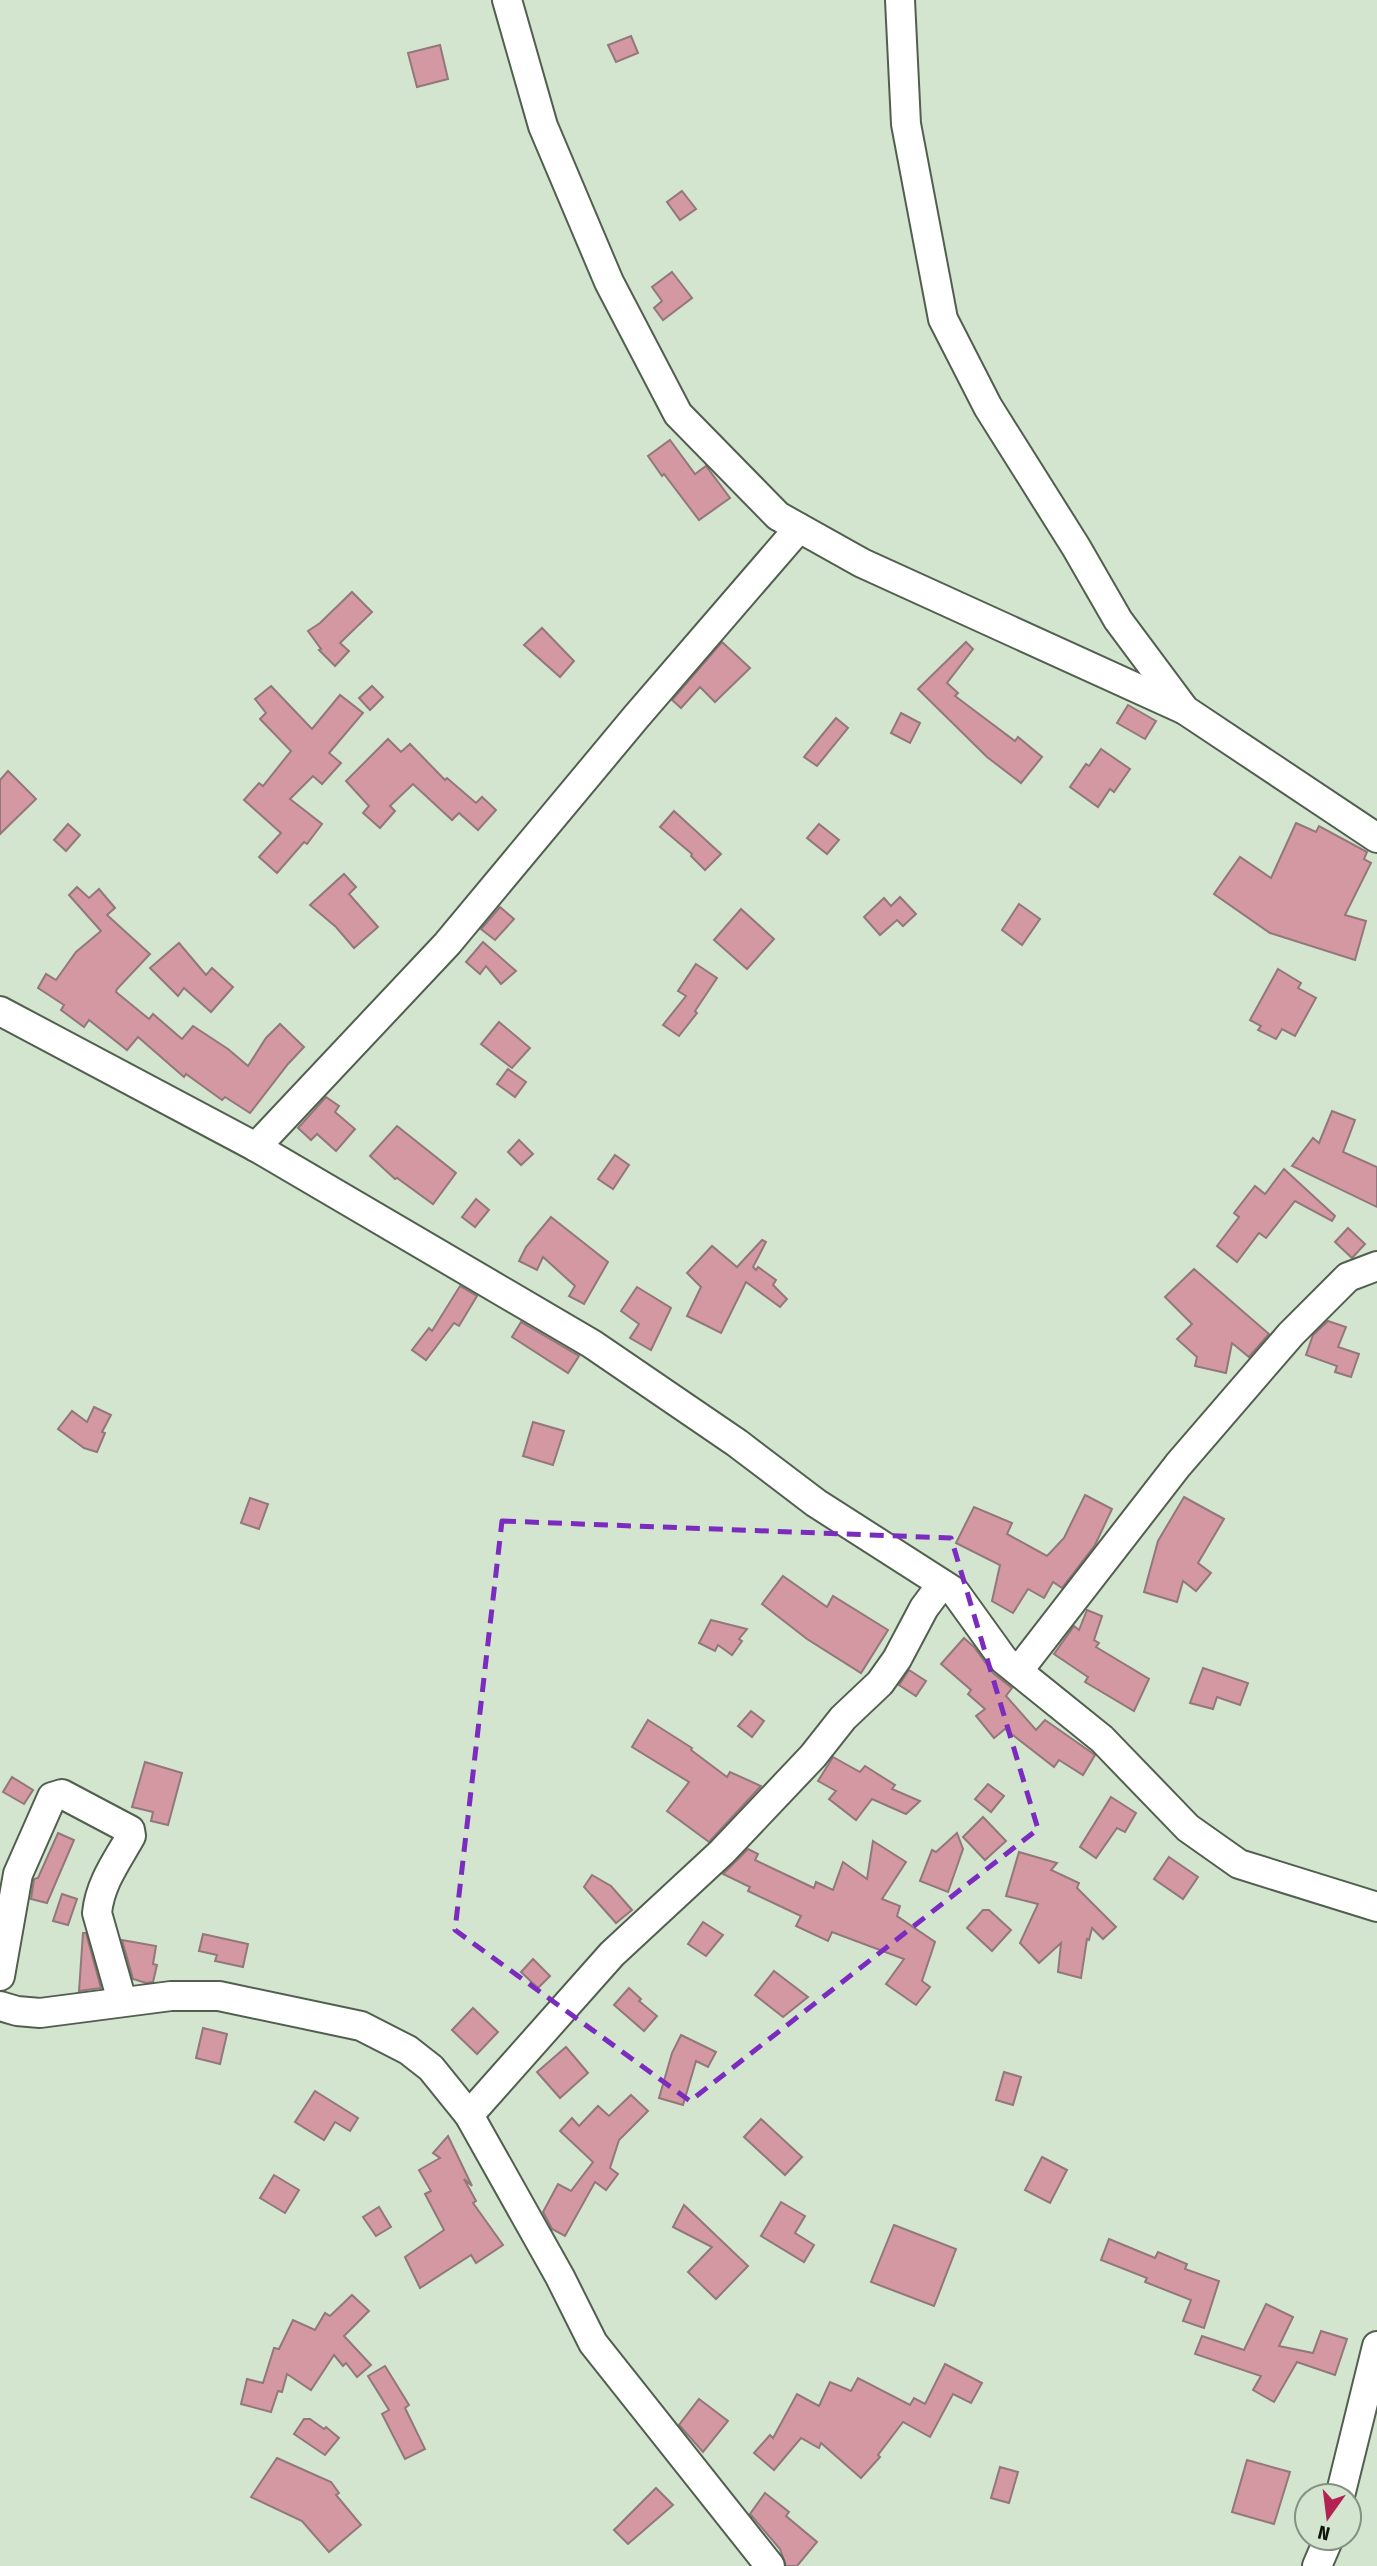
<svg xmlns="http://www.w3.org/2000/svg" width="1377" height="2566" font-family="'Fira Sans Condensed',sans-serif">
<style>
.building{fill:#d398a2;stroke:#92777b;stroke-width:2}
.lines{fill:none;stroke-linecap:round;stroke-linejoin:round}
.minor-casing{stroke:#51604e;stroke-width:32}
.minor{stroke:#fff;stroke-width:28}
.marked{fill:none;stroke:#7b2cbf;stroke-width:5;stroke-dasharray:14 9;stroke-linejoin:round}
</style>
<rect width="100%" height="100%" fill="#d3e4cf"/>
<g class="building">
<path d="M 631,36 L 638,53 L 616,62 L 608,45 Z"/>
<path d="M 440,45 L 448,79 L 417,87 L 408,53 Z"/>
<path d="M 682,191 L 696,209 L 680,220 L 667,202 Z"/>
<path d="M 672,272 L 692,298 L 663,320 L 654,308 L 662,301 L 652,287 Z"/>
<path d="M 670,440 L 695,474 L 706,466 L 730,498 L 699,520 L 664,474 L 662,476 L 648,456 Z"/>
<path d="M 352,592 L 372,612 L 340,643 L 349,651 L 335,666 L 319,650 L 321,649 L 308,631 L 320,623 Z"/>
<path d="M 542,628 L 574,661 L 560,677 L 524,645 Z"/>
<path d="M 722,642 L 750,668 L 715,702 L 700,687 L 681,708 L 672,700 Z"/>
<path d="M 966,642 L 973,649 L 947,683 L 958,693 L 955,696 L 1015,741 L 1018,737 L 1042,757 L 1021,783 L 987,757 L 918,689 Z"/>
<path d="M 271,686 L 312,729 L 340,695 L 363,713 L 329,753 L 341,763 L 322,784 L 313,776 L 290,799 L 322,824 L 307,844 L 304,842 L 277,873 L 259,857 L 281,833 L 244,800 L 259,783 L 263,786 L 291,751 L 260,719 L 266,713 L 255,699 Z"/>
<path d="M 372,686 L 383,697 L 370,710 L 359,698 Z"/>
<path d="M 1128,705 L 1156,721 L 1145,739 L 1117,723 Z"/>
<path d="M 901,713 L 920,723 L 910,743 L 891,733 Z"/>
<path d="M 836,718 L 848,728 L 817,766 L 804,757 Z"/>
<path d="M 388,739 L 401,752 L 410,744 L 445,780 L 447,778 L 476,803 L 482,797 L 496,810 L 478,830 L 459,813 L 452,820 L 413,784 L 390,806 L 395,811 L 380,828 L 363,813 L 369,806 L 346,781 Z"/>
<path d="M 1101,749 L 1130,769 L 1114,792 L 1110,789 L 1098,807 L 1070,787 L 1086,764 L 1089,766 Z"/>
<path d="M 8,771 L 36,799 L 0,834 L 0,780 Z"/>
<path d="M 674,811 L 721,854 L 705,870 L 691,856 L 692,854 L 660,827 Z"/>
<path d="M 1296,823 L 1316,832 L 1319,826 L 1367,852 L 1364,859 L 1371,863 L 1345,915 L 1366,921 L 1355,960 L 1270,933 L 1214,894 L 1240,857 L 1271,878 Z"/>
<path d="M 68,824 L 80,835 L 66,851 L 54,840 Z"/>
<path d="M 819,824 L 839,840 L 827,854 L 807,838 Z"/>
<path d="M 344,874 L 356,887 L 349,894 L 378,927 L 354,948 L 336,927 L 310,905 Z"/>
<path d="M 77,887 L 89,898 L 99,889 L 115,908 L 107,915 L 150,954 L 117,989 L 116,992 L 149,1019 L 153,1014 L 182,1039 L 193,1026 L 228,1049 L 248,1066 L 266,1038 L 280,1024 L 304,1047 L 288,1064 L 250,1113 L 225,1097 L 222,1100 L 186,1074 L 184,1077 L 138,1037 L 127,1050 L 89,1020 L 84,1027 L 61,1010 L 64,1005 L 38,988 L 46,974 L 56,980 L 76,952 L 101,931 L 69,895 Z"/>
<path d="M 900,897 L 916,914 L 903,926 L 897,920 L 880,935 L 864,917 L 884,898 L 891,906 Z"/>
<path d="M 1019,904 L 1040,919 L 1022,945 L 1002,930 Z"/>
<path d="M 500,907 L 514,919 L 495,940 L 481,929 Z"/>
<path d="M 741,909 L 774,939 L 747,969 L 714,940 Z"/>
<path d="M 483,942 L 516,971 L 501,984 L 486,966 L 480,974 L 466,962 Z"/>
<path d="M 179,943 L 206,975 L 212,968 L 233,987 L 211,1012 L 184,988 L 178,996 L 150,968 Z"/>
<path d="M 696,964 L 717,978 L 695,1011 L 697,1013 L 679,1036 L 663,1025 L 686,996 L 678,991 Z"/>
<path d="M 1278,969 L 1301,983 L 1298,988 L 1316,998 L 1295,1036 L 1282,1029 L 1276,1039 L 1258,1030 L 1261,1026 L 1250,1020 Z"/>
<path d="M 499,1022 L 530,1048 L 512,1068 L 481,1044 Z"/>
<path d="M 508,1069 L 526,1082 L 515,1097 L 497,1084 Z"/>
<path d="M 326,1097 L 339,1106 L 335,1112 L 355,1129 L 336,1151 L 317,1134 L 311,1140 L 298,1128 Z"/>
<path d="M 1332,1111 L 1355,1120 L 1343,1152 L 1377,1167 L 1377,1207 L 1292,1166 L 1313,1138 L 1319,1143 Z"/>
<path d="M 397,1126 L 456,1173 L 433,1204 L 397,1178 L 395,1179 L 370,1156 Z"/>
<path d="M 519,1140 L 533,1154 L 521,1165 L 508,1152 Z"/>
<path d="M 615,1155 L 629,1165 L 613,1189 L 598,1179 Z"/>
<path d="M 1284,1169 L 1335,1216 L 1332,1221 L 1295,1201 L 1266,1238 L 1259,1233 L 1237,1262 L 1217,1246 L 1239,1217 L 1234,1213 L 1255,1186 L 1265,1194 Z"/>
<path d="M 476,1199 L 489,1210 L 475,1227 L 462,1217 Z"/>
<path d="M 551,1217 L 608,1262 L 584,1304 L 569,1296 L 575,1286 L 543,1257 L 537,1270 L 519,1261 L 526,1247 Z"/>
<path d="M 1348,1228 L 1365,1244 L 1352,1258 L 1335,1242 Z"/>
<path d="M 762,1240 L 766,1242 L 753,1267 L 756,1270 L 758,1267 L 776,1280 L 773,1285 L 787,1299 L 780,1307 L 746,1282 L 721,1333 L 687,1316 L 701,1287 L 687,1273 L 712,1246 L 737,1267 Z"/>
<path d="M 1194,1269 L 1269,1334 L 1249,1357 L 1232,1343 L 1226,1373 L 1195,1366 L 1197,1357 L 1177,1339 L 1192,1324 L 1165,1297 Z"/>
<path d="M 460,1286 L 477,1296 L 459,1326 L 454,1323 L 426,1360 L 412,1350 L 429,1328 L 432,1331 Z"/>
<path d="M 637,1287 L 671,1308 L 651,1350 L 630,1338 L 639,1324 L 621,1311 Z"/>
<path d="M 1328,1321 L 1346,1327 L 1338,1347 L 1359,1354 L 1351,1377 L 1335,1372 L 1337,1366 L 1306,1355 L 1313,1335 Z"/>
<path d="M 521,1322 L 579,1356 L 568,1373 L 512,1337 Z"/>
<path d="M 94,1407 L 111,1415 L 102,1432 L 105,1433 L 97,1452 L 84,1448 L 58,1429 L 72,1411 L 87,1422 Z"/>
<path d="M 533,1422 L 564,1431 L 553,1465 L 523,1456 Z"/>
<path d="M 1085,1495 L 1112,1509 L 1095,1545 L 1062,1588 L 1053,1582 L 1044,1598 L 1028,1589 L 1013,1613 L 992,1601 L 1000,1565 L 956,1543 L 974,1507 L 1012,1523 L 1007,1534 L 1047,1556 L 1064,1538 Z"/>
<path d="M 1184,1497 L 1224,1519 L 1198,1563 L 1211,1573 L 1196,1591 L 1183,1581 L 1177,1602 L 1144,1592 L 1158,1541 Z"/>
<path d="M 250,1498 L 268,1504 L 259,1529 L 241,1523 Z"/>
<path d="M 783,1576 L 827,1607 L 833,1596 L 888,1630 L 861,1673 L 807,1639 L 762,1604 Z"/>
<path d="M 1087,1610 L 1102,1616 L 1094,1640 L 1099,1643 L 1096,1647 L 1149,1679 L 1134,1711 L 1085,1682 L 1088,1677 L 1054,1654 L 1074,1626 L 1079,1630 Z"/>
<path d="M 711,1620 L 747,1629 L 739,1639 L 742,1641 L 732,1655 L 718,1645 L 715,1651 L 699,1643 Z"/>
<path d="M 964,1638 L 974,1647 L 993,1673 L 1012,1688 L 1006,1696 L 1036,1730 L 1045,1720 L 1095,1755 L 1083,1775 L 1059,1760 L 1054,1767 L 1005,1729 L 994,1738 L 976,1716 L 985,1709 L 968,1694 L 971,1690 L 941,1664 Z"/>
<path d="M 1203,1668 L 1248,1683 L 1240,1705 L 1217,1697 L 1213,1709 L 1190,1703 Z"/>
<path d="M 909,1670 L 926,1681 L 916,1696 L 899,1685 Z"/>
<path d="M 751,1711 L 764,1721 L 752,1737 L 738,1726 Z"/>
<path d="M 648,1720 L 692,1748 L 691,1750 L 727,1777 L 730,1772 L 761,1786 L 709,1842 L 667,1811 L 689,1782 L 632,1747 Z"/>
<path d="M 833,1757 L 860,1772 L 865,1766 L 895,1785 L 892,1789 L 920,1801 L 906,1814 L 872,1799 L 856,1820 L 829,1799 L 836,1791 L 818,1781 Z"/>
<path d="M 145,1762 L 182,1773 L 168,1825 L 151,1821 L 153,1812 L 132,1807 Z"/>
<path d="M 12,1777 L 33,1790 L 24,1804 L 3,1792 Z"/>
<path d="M 988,1784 L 1004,1796 L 991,1812 L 975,1799 Z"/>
<path d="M 1111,1797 L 1136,1813 L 1125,1832 L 1117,1828 L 1096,1858 L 1080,1847 Z"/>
<path d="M 983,1817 L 1006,1841 L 985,1860 L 963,1837 Z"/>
<path d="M 58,1833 L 74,1840 L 47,1903 L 31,1899 L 34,1879 L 38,1878 Z"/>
<path d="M 957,1833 L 963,1849 L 948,1892 L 920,1881 L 932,1850 L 936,1852 Z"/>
<path d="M 873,1841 L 906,1862 L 882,1899 L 900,1906 L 897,1916 L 935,1942 L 922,1981 L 930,1987 L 916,2005 L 886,1984 L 904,1959 L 832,1932 L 828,1941 L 796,1926 L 801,1916 L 748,1891 L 750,1887 L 723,1874 L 748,1849 L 758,1854 L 755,1860 L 814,1888 L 816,1882 L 833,1890 L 843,1862 L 867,1879 Z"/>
<path d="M 1019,1852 L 1057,1863 L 1051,1870 L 1079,1883 L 1077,1888 L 1116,1927 L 1103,1939 L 1092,1928 L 1089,1940 L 1087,1939 L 1081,1978 L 1058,1972 L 1061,1943 L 1039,1963 L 1020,1943 L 1038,1904 L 1006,1896 Z"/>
<path d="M 1169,1857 L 1198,1877 L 1183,1899 L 1154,1879 Z"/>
<path d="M 592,1875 L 611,1886 L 632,1910 L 616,1923 L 584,1887 Z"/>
<path d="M 62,1894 L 77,1899 L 68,1925 L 53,1921 Z"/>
<path d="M 983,1910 L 989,1910 L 1011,1930 L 992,1951 L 967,1928 Z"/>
<path d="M 703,1922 L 723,1935 L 706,1956 L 688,1944 Z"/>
<path d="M 83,1933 L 86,1933 L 101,1988 L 79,1991 Z"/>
<path d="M 203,1934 L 248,1944 L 243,1967 L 215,1961 L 217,1955 L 199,1951 Z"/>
<path d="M 122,1940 L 156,1946 L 153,1964 L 157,1965 L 153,1982 L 146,1983 L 133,1979 Z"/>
<path d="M 533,1959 L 550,1976 L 538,1988 L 521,1972 Z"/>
<path d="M 774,1971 L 808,1997 L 783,2017 L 755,1995 Z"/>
<path d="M 629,1988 L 641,1999 L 639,2001 L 657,2016 L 644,2031 L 614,2005 Z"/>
<path d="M 473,2008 L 498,2032 L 477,2054 L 452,2030 Z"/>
<path d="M 203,2028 L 227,2034 L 220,2064 L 196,2058 Z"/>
<path d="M 681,2035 L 716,2052 L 708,2067 L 696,2061 L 683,2105 L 659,2098 L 672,2053 Z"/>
<path d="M 566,2047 L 588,2073 L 560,2098 L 537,2072 Z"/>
<path d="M 1004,2072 L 1021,2077 L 1013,2105 L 996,2100 Z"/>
<path d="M 315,2091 L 358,2118 L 350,2131 L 335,2122 L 324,2140 L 295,2122 Z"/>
<path d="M 631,2095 L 648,2111 L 619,2140 L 610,2168 L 618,2174 L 606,2190 L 595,2182 L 565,2236 L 552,2229 L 543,2212 L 558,2184 L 571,2191 L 593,2162 L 560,2131 L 572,2118 L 579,2126 L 598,2106 L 609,2116 Z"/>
<path d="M 761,2119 L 802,2157 L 785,2175 L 744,2137 Z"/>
<path d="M 448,2136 L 472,2186 L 464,2179 L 476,2201 L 473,2203 L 503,2245 L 476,2263 L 471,2255 L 420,2288 L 405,2257 L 444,2230 L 425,2194 L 431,2191 L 419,2170 L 440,2158 L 433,2153 Z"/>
<path d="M 1042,2157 L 1067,2170 L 1050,2203 L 1025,2190 Z"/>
<path d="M 274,2175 L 299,2190 L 285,2213 L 260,2198 Z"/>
<path d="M 781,2202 L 805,2216 L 795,2233 L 814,2245 L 804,2262 L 761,2236 Z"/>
<path d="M 684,2205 L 748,2266 L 716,2299 L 688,2272 L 712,2247 L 673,2227 Z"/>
<path d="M 379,2207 L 391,2227 L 376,2236 L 363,2217 Z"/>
<path d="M 894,2225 L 956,2249 L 934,2306 L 871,2282 Z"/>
<path d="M 1109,2239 L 1155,2258 L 1158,2252 L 1187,2264 L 1185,2269 L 1219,2281 L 1204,2328 L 1183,2321 L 1191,2300 L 1145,2282 L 1147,2278 L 1101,2260 Z"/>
<path d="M 352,2295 L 369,2311 L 344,2336 L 371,2365 L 357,2377 L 346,2363 L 343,2366 L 334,2355 L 311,2390 L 287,2374 L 282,2392 L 278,2391 L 271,2412 L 241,2404 L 247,2379 L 263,2383 L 274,2348 L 279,2349 L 293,2320 L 315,2330 L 325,2313 L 330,2316 Z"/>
<path d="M 1266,2304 L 1293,2317 L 1279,2346 L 1313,2353 L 1321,2331 L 1347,2339 L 1335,2375 L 1297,2362 L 1274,2402 L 1253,2390 L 1261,2376 L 1195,2354 L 1202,2336 L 1244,2350 Z"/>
<path d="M 945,2364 L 982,2383 L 971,2403 L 953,2394 L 930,2437 L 903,2422 L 878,2455 L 880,2457 L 861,2478 L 821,2443 L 819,2448 L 801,2438 L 774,2470 L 754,2453 L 770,2435 L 773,2438 L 797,2394 L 819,2406 L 830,2382 L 851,2391 L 858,2378 L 910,2405 L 914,2398 L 925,2404 Z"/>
<path d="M 385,2366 L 409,2405 L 405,2408 L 425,2449 L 405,2459 L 382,2414 L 389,2410 L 368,2376 Z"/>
<path d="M 699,2399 L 728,2421 L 703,2452 L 679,2425 Z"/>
<path d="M 304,2419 L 310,2419 L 324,2429 L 326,2427 L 339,2438 L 325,2455 L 294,2434 Z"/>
<path d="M 277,2458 L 331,2482 L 339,2493 L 336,2495 L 361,2525 L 329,2552 L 302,2521 L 251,2497 Z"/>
<path d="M 1247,2460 L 1290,2472 L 1274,2524 L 1232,2512 Z"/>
<path d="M 1000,2467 L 1018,2472 L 1009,2503 L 991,2498 Z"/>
<path d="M 656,2488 L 673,2505 L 628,2544 L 614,2530 Z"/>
<path d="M 765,2493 L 789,2512 L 786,2516 L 817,2542 L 797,2566 L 786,2566 L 780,2549 L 750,2514 Z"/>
</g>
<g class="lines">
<defs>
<g id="minor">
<path d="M 507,0 L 543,126 L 609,282 L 678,414 L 778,516 L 862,563 L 1185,710"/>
<path d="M 900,0 L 906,124 L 943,319 L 988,407 L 1076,547 L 1118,620 L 1185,710 L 1377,838"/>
<path d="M 0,1011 L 256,1147 L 592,1344 L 737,1443 L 816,1503 L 955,1592 L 1004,1660 L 1102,1739 L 1188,1828 L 1239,1864 L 1377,1907"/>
<path d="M 256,1147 L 447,944 L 636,717 L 799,528"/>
<path d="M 1019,1670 L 1178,1465 L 1291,1334 L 1348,1277 L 1377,1266"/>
<path d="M 0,1976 L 18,1874 L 52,1797 L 62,1794 L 130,1830 L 131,1836 C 117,1861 100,1883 97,1913 L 122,2001"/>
<path d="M 0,2006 L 17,2011 L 40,2013 L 171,1996 L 219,1996 L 361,2026 L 408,2050 L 431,2068 L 469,2115 L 560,2277 L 593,2343 L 770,2566"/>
<path d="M 469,2115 L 612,1954 L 722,1852 L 813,1756 L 843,1718 L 880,1683 L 897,1659 L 924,1608 L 942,1584"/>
<path d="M 1340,2496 L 1377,2346"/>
<path d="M 1317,2566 L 1329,2538"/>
</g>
</defs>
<use href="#minor" class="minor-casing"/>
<use href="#minor" class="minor"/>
</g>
<path class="marked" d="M 502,1521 L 951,1538 L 1038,1829 L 690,2101 L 455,1930 Z"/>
<g transform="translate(1328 2517) rotate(194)"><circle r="33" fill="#d3e4cf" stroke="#859181" stroke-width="2"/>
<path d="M0-5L12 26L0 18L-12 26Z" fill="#b22253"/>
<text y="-10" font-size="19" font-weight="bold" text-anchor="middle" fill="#0f150d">N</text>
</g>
</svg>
